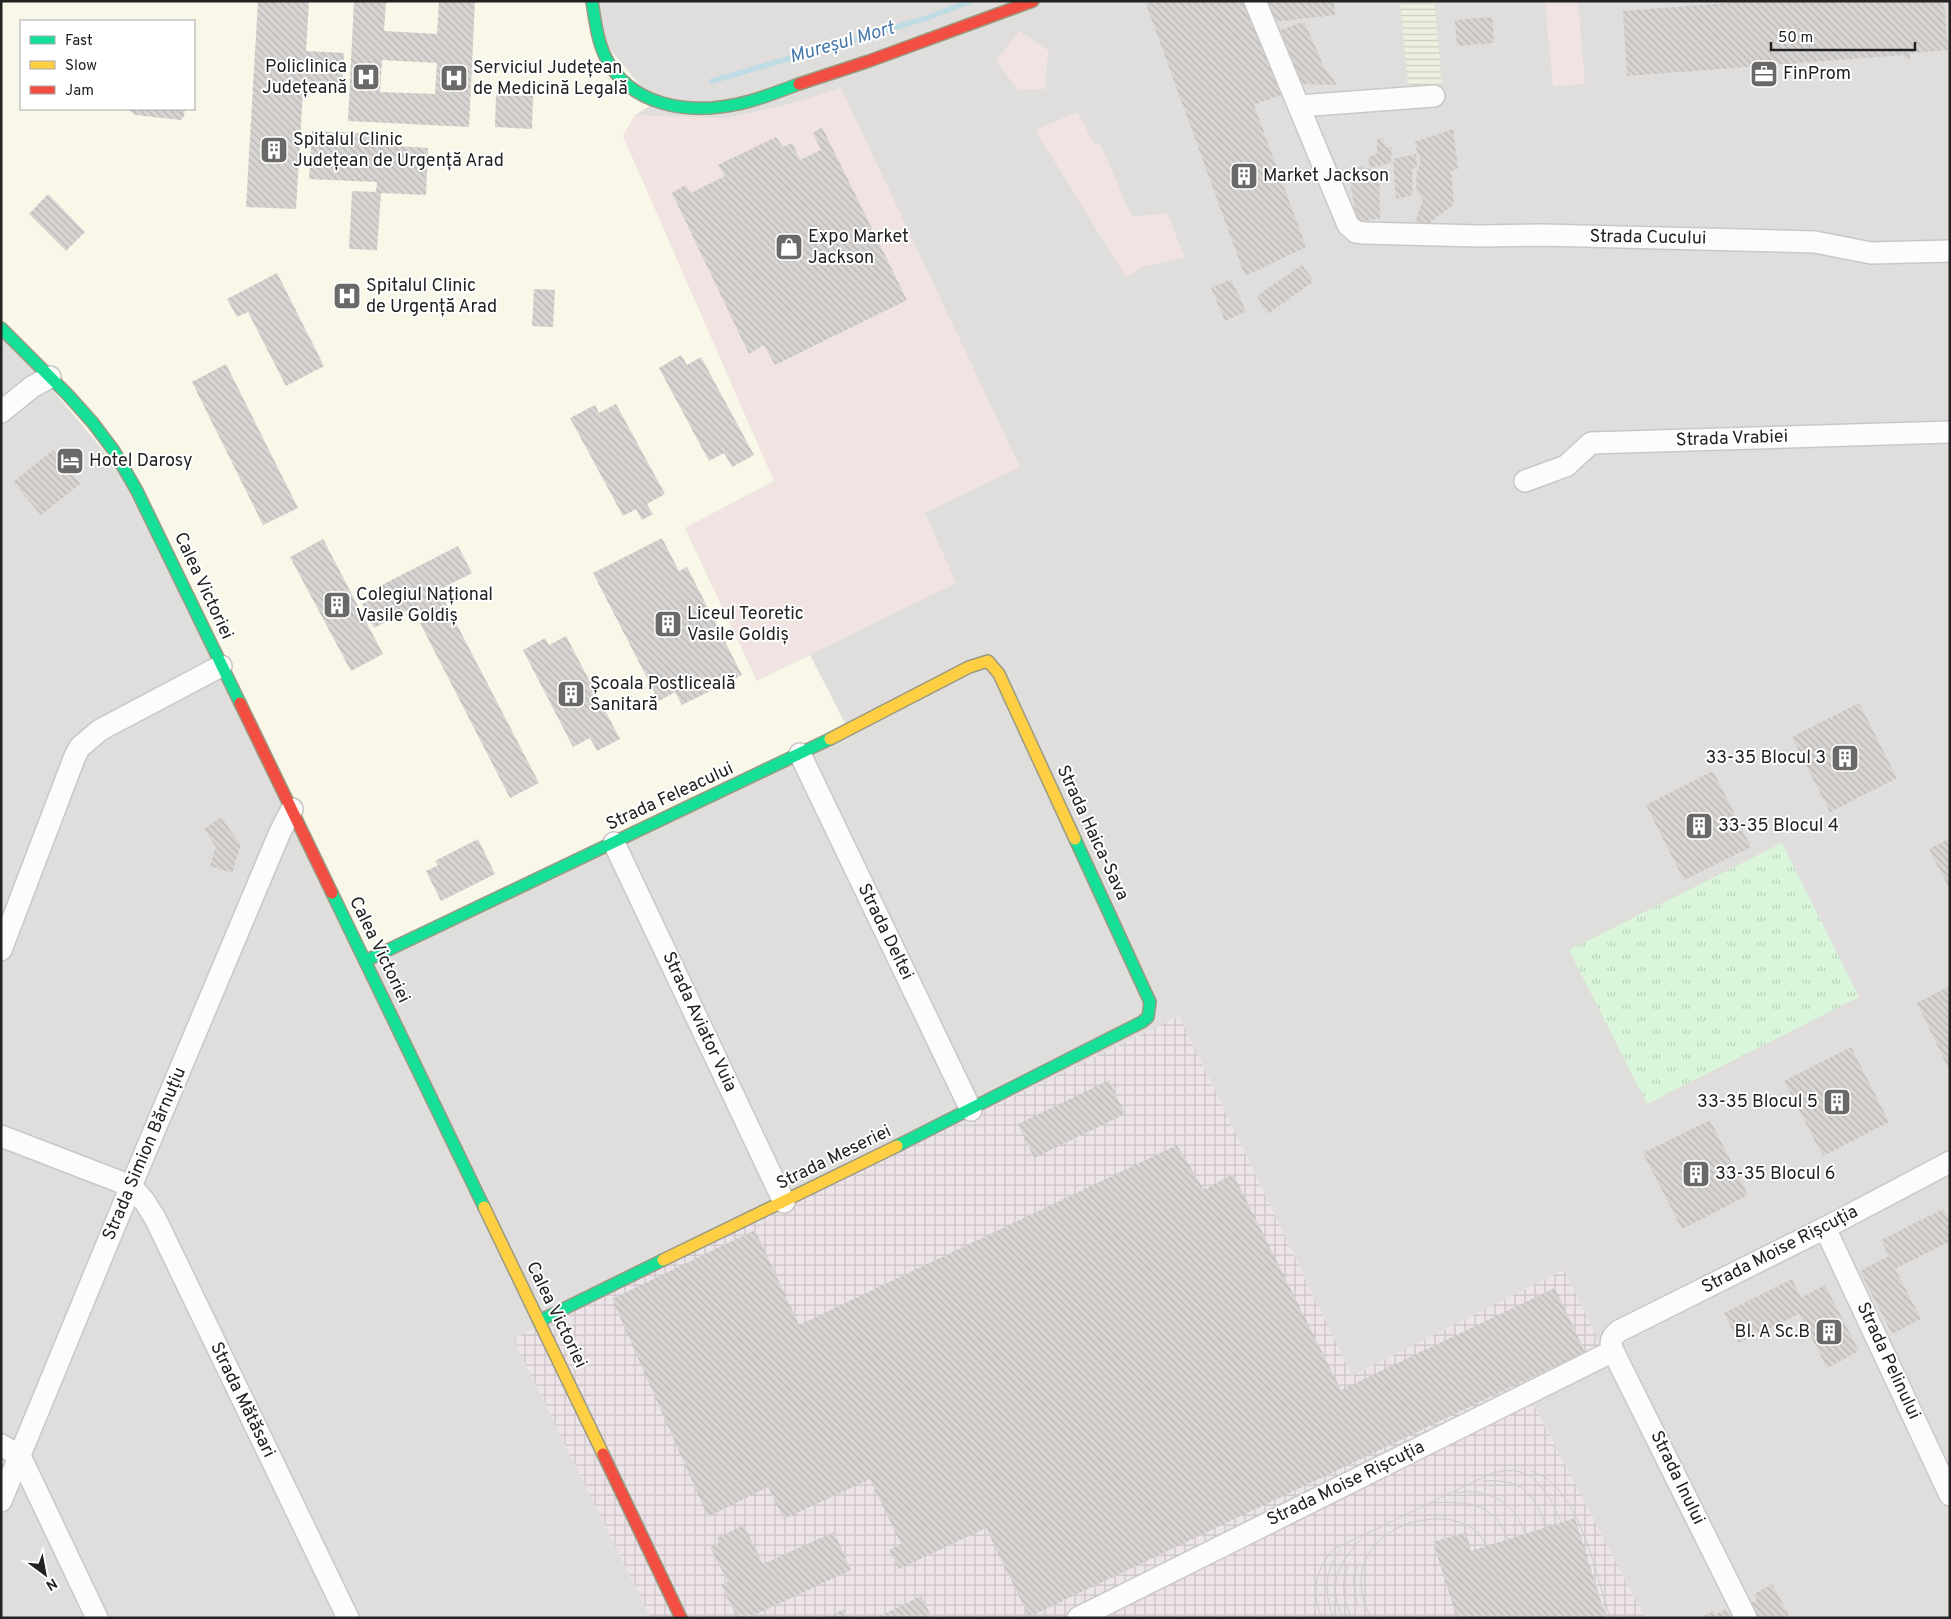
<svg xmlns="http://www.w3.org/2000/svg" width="1951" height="1619" font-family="Overpass,sans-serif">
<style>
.residential{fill:#dfdedc;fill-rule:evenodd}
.commercial{fill:#f1e3e1}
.industrial{fill:url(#industrial-grid)}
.education{fill:#f8f7e8;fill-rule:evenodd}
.farmland{fill:url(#farmland-rules)}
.park{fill:url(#park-tufts)}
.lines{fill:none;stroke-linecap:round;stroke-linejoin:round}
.stream{stroke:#bfdbe3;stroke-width:5.5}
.building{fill:url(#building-back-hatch);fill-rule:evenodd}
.street-casing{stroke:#c9c8c7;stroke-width:24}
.fast-casing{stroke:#999a82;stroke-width:14}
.slow-casing{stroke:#999a82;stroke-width:14}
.jam-casing{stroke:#999a82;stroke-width:14}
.street{stroke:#fdfcfc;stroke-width:21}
.fast{stroke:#16e098;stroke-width:11}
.slow{stroke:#ffcf43;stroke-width:11}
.jam{stroke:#f24e42;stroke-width:11}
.tram{stroke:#ccc;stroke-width:1}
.labels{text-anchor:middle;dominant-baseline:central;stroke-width:4;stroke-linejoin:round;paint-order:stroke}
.poi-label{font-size:18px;fill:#222;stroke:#fff;text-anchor:start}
.street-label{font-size:18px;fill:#222;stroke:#fff}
.water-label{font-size:19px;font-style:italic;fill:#4a7aab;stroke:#fff}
</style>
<defs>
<pattern id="industrial-grid" width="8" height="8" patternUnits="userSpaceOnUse" patternTransform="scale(1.25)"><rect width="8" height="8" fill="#ede4e9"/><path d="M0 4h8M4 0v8" fill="none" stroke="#cbc3c8"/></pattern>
<pattern id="farmland-rules" width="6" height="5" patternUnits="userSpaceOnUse" patternTransform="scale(1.25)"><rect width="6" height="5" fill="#efefdf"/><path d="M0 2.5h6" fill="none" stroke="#cdcdbf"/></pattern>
<pattern id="park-tufts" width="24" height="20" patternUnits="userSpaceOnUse" patternTransform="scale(1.25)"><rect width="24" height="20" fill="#daf5da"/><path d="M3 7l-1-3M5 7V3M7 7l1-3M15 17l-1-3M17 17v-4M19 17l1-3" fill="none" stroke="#bbd2bb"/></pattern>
<pattern id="building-back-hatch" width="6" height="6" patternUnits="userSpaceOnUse" patternTransform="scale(1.25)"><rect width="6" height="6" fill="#d7d4d2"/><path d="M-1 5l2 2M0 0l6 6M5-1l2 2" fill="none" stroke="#b8b6b4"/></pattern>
</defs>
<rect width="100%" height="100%" fill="#f0eeeb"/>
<path class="residential" d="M 1,1 L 1950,1 L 1950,1618 L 1645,1618 L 1531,1400 L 1564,1271 L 1352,1376 L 1179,1016 L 513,1339 L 651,1618 L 1,1618 ZM 21,21 L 194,21 L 194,109 L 21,109 Z"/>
<g class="commercial">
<path d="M 1545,1 L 1578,1 L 1585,84 L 1553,86 Z"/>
<path d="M 1019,31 L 1049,51 L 1047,61 L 1045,89 L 1018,90 L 996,61 Z"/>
<path d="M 841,88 L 1020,467 L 925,513 L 956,583 L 757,681 L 685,528 L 774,481 L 623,136 L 635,115 L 726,118 L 782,106 Z"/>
<path d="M 1078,112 L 1094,145 L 1100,143 L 1132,217 L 1167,213 L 1185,258 L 1145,266 L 1126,277 L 1035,130 Z"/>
</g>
<path class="industrial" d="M 1179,1016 L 1352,1376 L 1564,1270 L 1609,1362 L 1531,1400 L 1645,1618 L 651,1618 L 513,1339 Z"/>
<path class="education" d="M 1,1 L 592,1 L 597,34 L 655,103 L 635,115 L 623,136 L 774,481 L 685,528 L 757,681 L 810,655 L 848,729 L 365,961 L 137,491 L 1,328 ZM 21,21 L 194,21 L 194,109 L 21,109 Z"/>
<path class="farmland" d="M 1400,1 L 1434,1 L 1442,83 L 1408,86 Z"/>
<path class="park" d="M 1782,843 L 1859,997 L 1647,1104 L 1569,950 Z"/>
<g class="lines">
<path class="stream" d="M 712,81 L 927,18 L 971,1"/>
</g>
<g class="building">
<path d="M 258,1 L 309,1 L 306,51 L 344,53 L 342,93 L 303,91 L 296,209 L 246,207 Z"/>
<path d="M 354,1 L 386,1 L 384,31 L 437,34 L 439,1 L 475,1 L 469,127 L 348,121 ZM 382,60 L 437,63 L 435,94 L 380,92 Z"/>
<path d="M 1145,1 L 1244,1 L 1281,95 L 1254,105 L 1306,247 L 1245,276 Z"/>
<path d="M 1265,1 L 1334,1 L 1335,15 L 1273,22 Z"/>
<path d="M 1751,1 L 1944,1 L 1948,50 L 1910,53 L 1910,59 L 1905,59 L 1904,55 L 1627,76 L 1623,11 Z"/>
<path d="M 1492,17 L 1494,43 L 1457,46 L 1455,20 Z"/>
<path d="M 1299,23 L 1305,23 L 1323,65 L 1337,85 L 1299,84 L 1276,32 Z"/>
<path d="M 496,95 L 533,96 L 532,129 L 495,127 Z"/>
<path d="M 128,109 L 185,109 L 184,116 L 181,120 L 135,115 Z"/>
<path d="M 822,127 L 907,300 L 775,365 L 764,345 L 749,354 L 672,193 L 685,185 L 691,193 L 725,176 L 718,165 L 776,137 L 783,147 L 792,143 L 800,160 L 821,150 L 813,133 Z"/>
<path d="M 1453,129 L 1458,169 L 1451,171 L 1454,204 L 1429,223 L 1415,222 L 1423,200 L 1416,190 L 1417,171 L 1421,162 L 1414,142 Z"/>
<path d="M 312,131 L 380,134 L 379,145 L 428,148 L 426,195 L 381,193 L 377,250 L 349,249 L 352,191 L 376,192 L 377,182 L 309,179 Z"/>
<path d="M 1383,138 L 1385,147 L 1392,147 L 1391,163 L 1370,168 L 1368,157 L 1377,154 L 1377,139 Z"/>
<path d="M 1416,154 L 1417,167 L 1412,169 L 1413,195 L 1396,199 L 1393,159 Z"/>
<path d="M 1362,167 L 1379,171 L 1380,218 L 1357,223 L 1348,170 Z"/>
<path d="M 48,194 L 85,232 L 66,251 L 29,214 Z"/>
<path d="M 1302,265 L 1314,281 L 1268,314 L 1257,296 Z"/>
<path d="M 277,273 L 324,366 L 286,386 L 248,312 L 237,317 L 227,299 Z"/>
<path d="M 1231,279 L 1246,311 L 1225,321 L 1211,288 Z"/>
<path d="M 534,289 L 555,290 L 553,327 L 532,326 Z"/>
<path d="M 681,355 L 687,365 L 701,357 L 754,455 L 732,467 L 724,453 L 709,461 L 659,368 Z"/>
<path d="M 226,364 L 298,508 L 263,525 L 192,382 Z"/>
<path d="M 616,404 L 665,494 L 647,504 L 653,514 L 642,520 L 636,509 L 623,516 L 570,418 L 595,405 L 599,413 Z"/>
<path d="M 53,450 L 80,484 L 41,515 L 13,482 Z"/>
<path d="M 662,538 L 679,571 L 687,567 L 742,675 L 682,705 L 675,692 L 659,701 L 593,573 Z"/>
<path d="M 323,539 L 383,654 L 351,671 L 290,557 Z"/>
<path d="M 458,546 L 472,573 L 439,590 L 539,783 L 510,798 L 420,623 L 426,621 L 418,605 L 374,628 L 362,604 L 380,595 L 376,588 Z"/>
<path d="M 566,636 L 620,739 L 597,751 L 590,738 L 573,747 L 523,650 L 545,638 L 549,645 Z"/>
<path d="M 1859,703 L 1897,778 L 1830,812 L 1792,737 Z"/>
<path d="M 1713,771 L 1751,847 L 1684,880 L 1646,805 Z"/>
<path d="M 221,817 L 241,845 L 232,873 L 210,866 L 216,847 L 204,829 Z"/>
<path d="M 1950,838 L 1950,890 L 1929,849 Z"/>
<path d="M 478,839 L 495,874 L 441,901 L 426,871 L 438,865 L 435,861 Z"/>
<path d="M 1950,986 L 1950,1072 L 1917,1003 Z"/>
<path d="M 1851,1047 L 1889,1122 L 1823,1156 L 1784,1081 Z"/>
<path d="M 1109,1080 L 1125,1114 L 1034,1158 L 1018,1124 Z"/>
<path d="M 1710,1120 L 1748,1195 L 1682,1229 L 1643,1153 Z"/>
<path d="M 1177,1145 L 1204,1190 L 1233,1174 L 1341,1390 L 1555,1288 L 1585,1352 L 1029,1617 L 986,1528 L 899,1569 L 889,1550 L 901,1544 L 870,1479 L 784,1519 L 768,1487 L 708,1517 L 612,1299 L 755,1230 L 799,1325 Z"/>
<path d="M 1943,1209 L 1950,1222 L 1950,1241 L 1895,1269 L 1921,1319 L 1892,1334 L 1860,1271 L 1889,1256 L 1881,1240 Z"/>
<path d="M 1792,1279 L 1801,1298 L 1825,1285 L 1859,1351 L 1827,1368 L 1799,1314 L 1739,1343 L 1724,1313 Z"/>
<path d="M 1575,1518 L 1606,1618 L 1457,1618 L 1433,1542 L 1466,1532 L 1471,1551 Z"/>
<path d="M 744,1525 L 763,1564 L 834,1532 L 851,1570 L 748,1618 L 737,1618 L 721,1585 L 728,1582 L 710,1547 L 719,1543 L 717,1538 Z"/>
<path d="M 1772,1584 L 1789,1615 L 1785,1618 L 1755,1618 L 1748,1605 L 1757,1600 L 1754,1594 Z"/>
<path d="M 921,1596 L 932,1618 L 876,1618 Z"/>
<path d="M 844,1609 L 848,1618 L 826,1618 Z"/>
<path d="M 1726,1609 L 1731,1618 L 1701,1618 L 1713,1611 L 1715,1615 Z"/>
</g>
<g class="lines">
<defs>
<g id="street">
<path d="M 1255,1 L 1348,225 L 1356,232 L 1364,233 L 1479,236 L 1542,235 L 1815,242 L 1871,253 L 1950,251"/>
<path d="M 1299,106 L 1434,96"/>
<path d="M 1,412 L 32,387 L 50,377"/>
<path d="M 1525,481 L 1566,466 L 1591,443 L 1950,432"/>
<path d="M 800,754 L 971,1110"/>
<path d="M 614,843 L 784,1202"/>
<path d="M 1,950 L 75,756 L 80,747 L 100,730 L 221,666"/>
<path d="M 1,1136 L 131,1186 L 145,1202 L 155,1218 L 348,1618"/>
<path d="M 1825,1228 L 1950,1495"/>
<path d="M 1,1445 L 20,1456 L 97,1618"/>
<path d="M 1,1501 L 131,1186 L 280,832 L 292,809"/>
<path d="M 1078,1618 L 1613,1351"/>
<path d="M 1746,1618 L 1613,1351 C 1609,1342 1611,1337 1619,1331 L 1825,1228 L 1950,1162"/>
</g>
<g id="fast">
<path d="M 592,1 C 595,20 597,39 605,56 C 629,106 688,115 738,104 C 759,100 779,91 799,84"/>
<path d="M 1,328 L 68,395 L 93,423 L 114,451 L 137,491 L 240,703"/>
<path d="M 332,893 L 484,1207"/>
<path d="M 365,961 L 830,739"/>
<path d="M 897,1146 L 1142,1022 L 1148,1017 L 1150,1002 L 1075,839"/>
<path d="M 539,1321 L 663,1260"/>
</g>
<g id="slow">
<path d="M 830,739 L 969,667 L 988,661 L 999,674 L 1075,839"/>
<path d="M 484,1207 L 603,1454"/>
<path d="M 663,1260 L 897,1146"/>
</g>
<g id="jam">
<path d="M 799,84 L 869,61 L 1033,1"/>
<path d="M 240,703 L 332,893"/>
<path d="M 603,1454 L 681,1618"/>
</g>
</defs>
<use href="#street" class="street-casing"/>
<use href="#fast" class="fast-casing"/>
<use href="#slow" class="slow-casing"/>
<use href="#jam" class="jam-casing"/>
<use href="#street" class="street"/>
<use href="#fast" class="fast"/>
<use href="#slow" class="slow"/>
<use href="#jam" class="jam"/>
<g class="tram">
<path d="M 1532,1471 C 1538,1474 1547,1477 1552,1483 C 1585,1514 1596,1575 1610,1618"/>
<path d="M 1482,1481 C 1519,1478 1534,1491 1546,1527"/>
<path d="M 1455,1493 C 1487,1487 1515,1502 1525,1533"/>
<path d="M 1431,1503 C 1466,1501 1494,1502 1508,1539"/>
<path d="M 1349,1563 C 1341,1582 1342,1599 1352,1618"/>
<path d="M 1357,1565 L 1353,1580 L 1357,1604"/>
<path d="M 1322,1618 C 1310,1593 1316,1568 1334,1549 L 1490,1474 C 1532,1460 1547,1490 1561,1522"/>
<path d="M 1333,1618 C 1325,1594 1323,1570 1341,1550"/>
<path d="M 1343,1618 C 1326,1584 1339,1563 1362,1538"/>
<path d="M 1371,1618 C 1342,1565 1380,1521 1435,1519 C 1448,1518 1465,1522 1475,1530 C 1480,1534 1483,1540 1486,1546"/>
</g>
</g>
<defs>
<symbol id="office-square" viewBox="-11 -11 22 22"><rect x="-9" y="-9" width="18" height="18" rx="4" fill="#6a6968" stroke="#fff"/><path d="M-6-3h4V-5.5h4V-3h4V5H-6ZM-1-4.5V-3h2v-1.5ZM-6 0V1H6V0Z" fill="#fff"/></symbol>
<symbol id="hospital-square" viewBox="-11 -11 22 22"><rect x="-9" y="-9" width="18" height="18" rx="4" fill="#6a6968" stroke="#fff"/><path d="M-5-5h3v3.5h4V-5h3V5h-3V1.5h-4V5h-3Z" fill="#fff"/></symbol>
<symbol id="building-square" viewBox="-11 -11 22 22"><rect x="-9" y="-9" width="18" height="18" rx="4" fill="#6a6968" stroke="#fff"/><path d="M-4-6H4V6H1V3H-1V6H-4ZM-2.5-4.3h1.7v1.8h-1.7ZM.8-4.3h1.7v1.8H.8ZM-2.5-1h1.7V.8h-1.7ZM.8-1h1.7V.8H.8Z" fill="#fff"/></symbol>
<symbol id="shop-square" viewBox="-11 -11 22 22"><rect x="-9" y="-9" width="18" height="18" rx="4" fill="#6a6968" stroke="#fff"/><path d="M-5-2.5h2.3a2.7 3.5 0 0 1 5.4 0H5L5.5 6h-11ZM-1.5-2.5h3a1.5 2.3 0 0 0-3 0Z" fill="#fff"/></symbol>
<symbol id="hotel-square" viewBox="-11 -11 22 22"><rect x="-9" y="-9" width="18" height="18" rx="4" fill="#6a6968" stroke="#fff"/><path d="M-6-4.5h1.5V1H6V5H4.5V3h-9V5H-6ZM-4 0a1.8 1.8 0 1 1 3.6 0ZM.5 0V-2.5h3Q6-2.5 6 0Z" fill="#fff"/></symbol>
</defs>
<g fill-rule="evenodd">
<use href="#office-square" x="1748" y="58" width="32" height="32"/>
<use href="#hospital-square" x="350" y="61" width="32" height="32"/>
<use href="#hospital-square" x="438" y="62" width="32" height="32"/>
<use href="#building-square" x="258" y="134" width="32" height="32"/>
<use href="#building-square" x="1228" y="160" width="32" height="32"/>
<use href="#shop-square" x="773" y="231" width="32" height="32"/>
<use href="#hospital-square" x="331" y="280" width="32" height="32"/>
<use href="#hotel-square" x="54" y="445" width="32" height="32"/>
<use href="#building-square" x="321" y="589" width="32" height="32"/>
<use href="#building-square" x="652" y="608" width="32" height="32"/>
<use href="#building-square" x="555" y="678" width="32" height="32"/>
<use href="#building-square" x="1829" y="742" width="32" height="32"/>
<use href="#building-square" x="1683" y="810" width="32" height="32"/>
<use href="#building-square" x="1821" y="1086" width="32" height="32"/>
<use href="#building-square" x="1680" y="1158" width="32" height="32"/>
<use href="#building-square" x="1813" y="1316" width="32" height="32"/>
</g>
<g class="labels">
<g class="poi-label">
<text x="347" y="67" text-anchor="end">Policlinica<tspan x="347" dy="21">Județeană</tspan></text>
<text x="473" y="68">Serviciul Județean<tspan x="473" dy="21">de Medicină Legală</tspan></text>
<text x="1783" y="74">FinProm</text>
<text x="293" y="140">Spitalul Clinic<tspan x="293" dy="21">Județean de Urgență Arad</tspan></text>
<text x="1263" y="176">Market Jackson</text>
<text x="808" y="237">Expo Market<tspan x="808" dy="21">Jackson</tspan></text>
<text x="366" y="286">Spitalul Clinic<tspan x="366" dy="21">de Urgență Arad</tspan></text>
<text x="89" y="461">Hotel Darosy</text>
<text x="356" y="595">Colegiul Național<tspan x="356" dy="21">Vasile Goldiș</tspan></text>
<text x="687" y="614">Liceul Teoretic<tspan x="687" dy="21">Vasile Goldiș</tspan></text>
<text x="590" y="684">Școala Postliceală<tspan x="590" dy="21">Sanitară</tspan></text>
<text x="1826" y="758" text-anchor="end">33-35 Blocul 3</text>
<text x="1718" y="826">33-35 Blocul 4</text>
<text x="1818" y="1102" text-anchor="end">33-35 Blocul 5</text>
<text x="1715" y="1174">33-35 Blocul 6</text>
<text x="1810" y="1332" text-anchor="end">Bl. A Sc.B</text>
</g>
<g class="street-label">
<text transform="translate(1648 238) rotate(1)">Strada Cucului</text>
<text transform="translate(1732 439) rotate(-2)">Strada Vrabiei</text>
<text transform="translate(203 586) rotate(65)">Calea Victoriei</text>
<text transform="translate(670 797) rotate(-25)">Strada Feleacului</text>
<text transform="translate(1092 833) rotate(65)">Strada Haica-Sava</text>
<text transform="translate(885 932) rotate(64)">Strada Deltei</text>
<text transform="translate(379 950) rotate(64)">Calea Victoriei</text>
<text transform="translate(699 1022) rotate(65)">Strada Aviator Vuia</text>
<text transform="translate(145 1154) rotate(-67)">Strada Simion Bărnuțiu</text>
<text transform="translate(834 1158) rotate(-26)">Strada Meseriei</text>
<text transform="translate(1780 1250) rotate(-27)">Strada Moise Rișcuția</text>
<text transform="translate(556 1315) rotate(64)">Calea Victoriei</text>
<text transform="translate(1888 1361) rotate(65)">Strada Pelinului</text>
<text transform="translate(242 1400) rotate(64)">Strada Mătăsari</text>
<text transform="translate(1677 1478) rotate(64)">Strada Inului</text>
<text transform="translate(1346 1484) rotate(-26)">Strada Moise Rișcuția</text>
</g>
<g class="water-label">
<text transform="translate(842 43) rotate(-16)">Mureșul Mort</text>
</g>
</g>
<rect width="1951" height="1619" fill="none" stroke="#222222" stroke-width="5"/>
<rect x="20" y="20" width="175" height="90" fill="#ffffff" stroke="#a7a7a7"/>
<rect x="30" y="36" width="25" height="8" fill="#16e098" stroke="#a7a7a7"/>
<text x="65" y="45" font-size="15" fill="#222222">Fast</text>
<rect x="30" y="61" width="25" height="8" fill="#ffcf43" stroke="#a7a7a7"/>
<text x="65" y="70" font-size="15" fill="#222222">Slow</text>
<rect x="30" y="86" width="25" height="8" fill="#f24e42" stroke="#a7a7a7"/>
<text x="65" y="95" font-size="15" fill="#222222">Jam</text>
<g transform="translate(45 1574) rotate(148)" stroke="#ffffff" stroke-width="4" paint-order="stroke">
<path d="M0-4L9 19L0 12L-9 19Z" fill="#222222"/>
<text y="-8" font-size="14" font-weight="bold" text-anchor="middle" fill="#222222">N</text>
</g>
<path d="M1771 42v8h144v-8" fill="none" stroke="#222222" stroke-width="2.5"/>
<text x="1778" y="42" font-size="15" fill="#222222" stroke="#ffffff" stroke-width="4" paint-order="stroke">50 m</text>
</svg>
